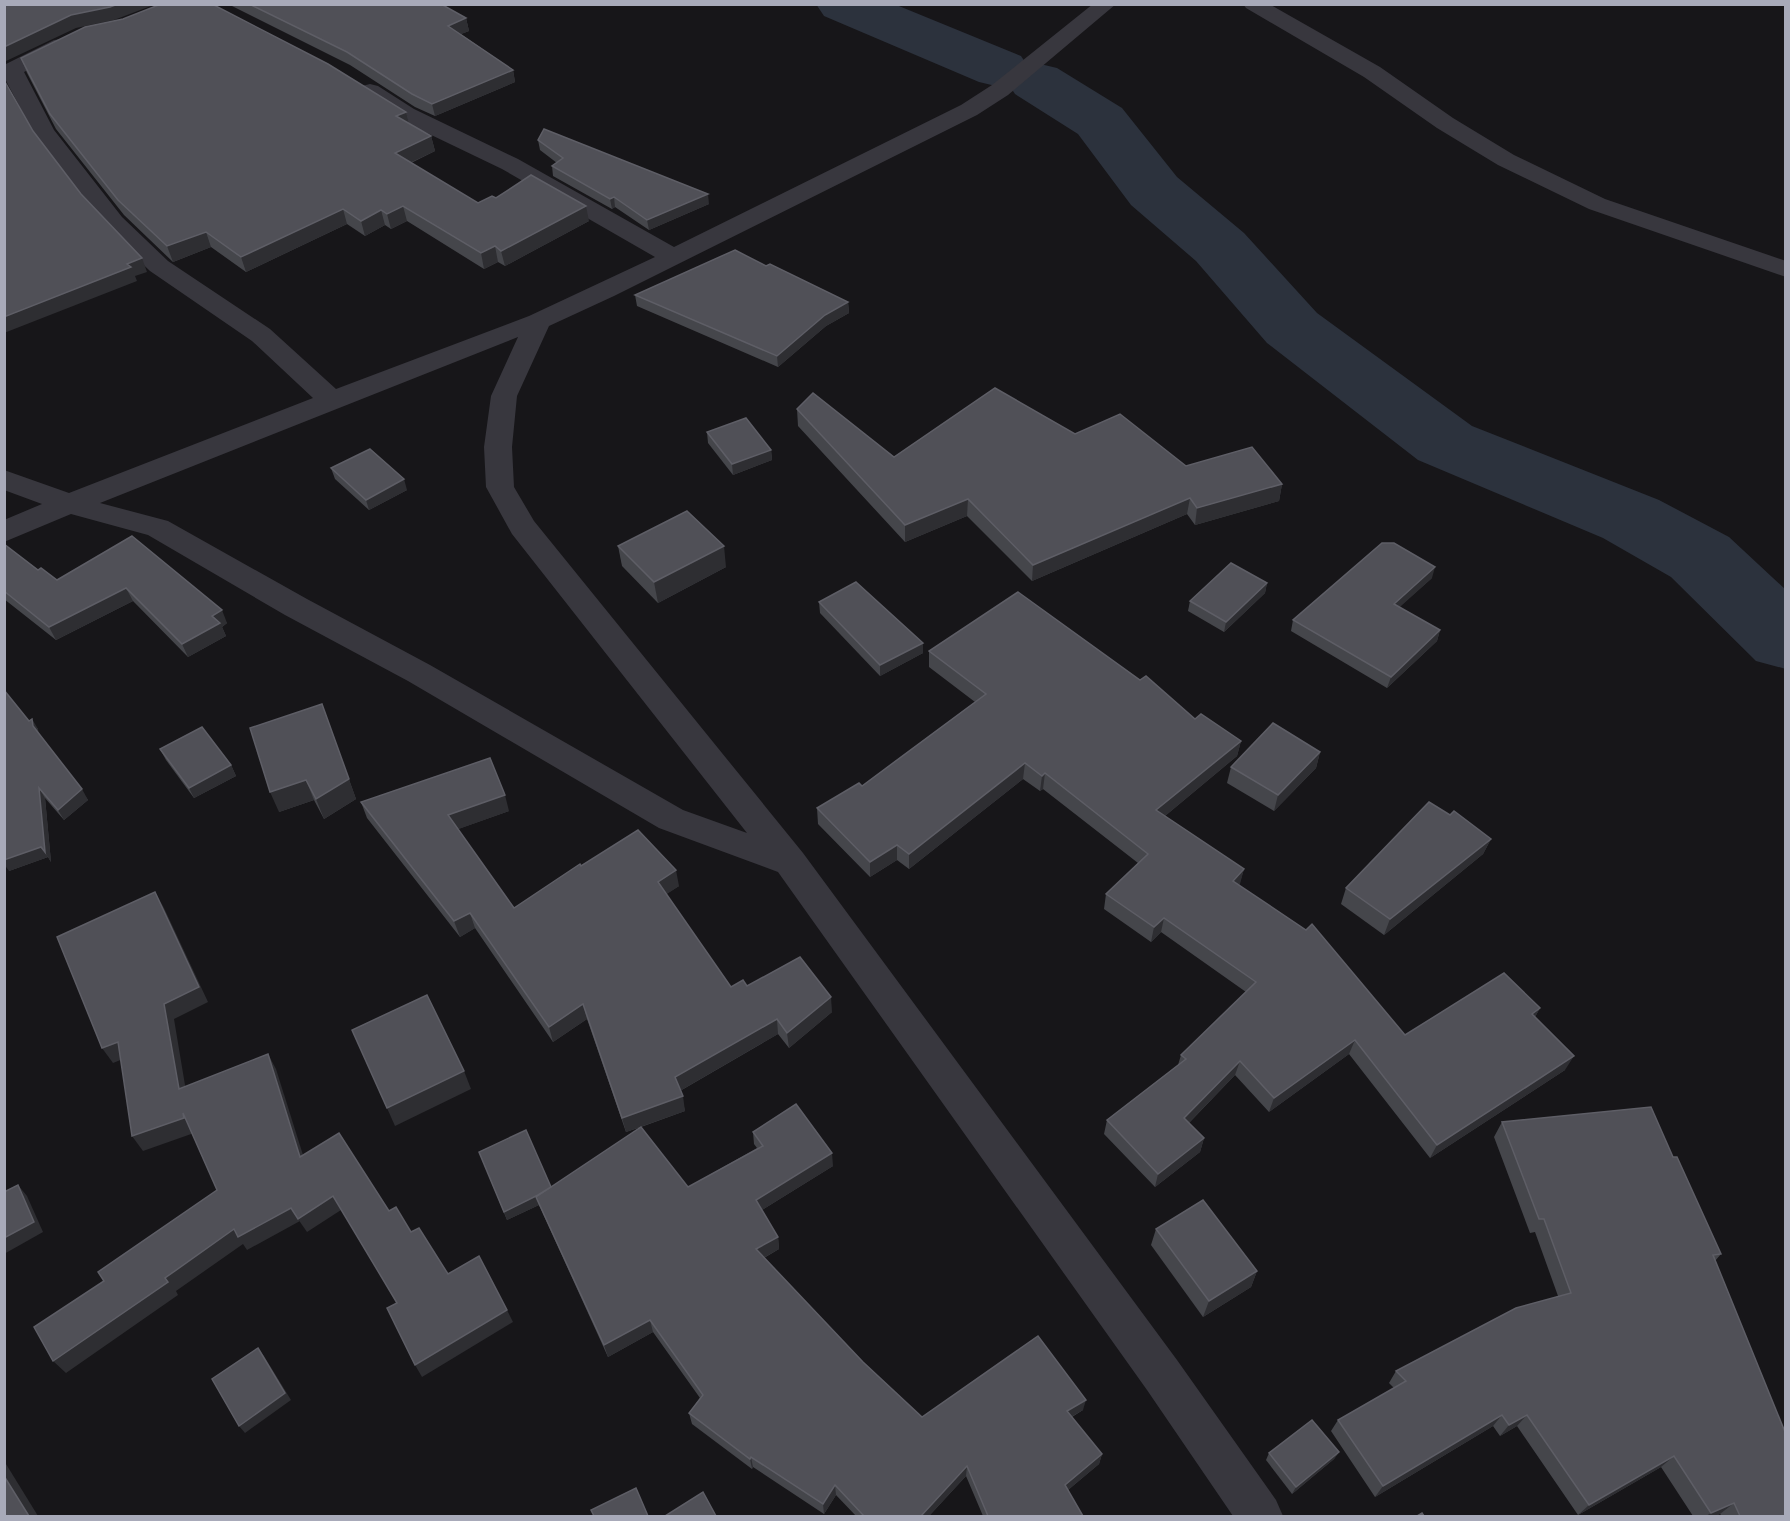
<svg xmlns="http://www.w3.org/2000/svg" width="1790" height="1521" font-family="Quicksand,sans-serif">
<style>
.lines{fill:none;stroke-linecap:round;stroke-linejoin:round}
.river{fill:#2c323d;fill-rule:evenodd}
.minor{fill:#38373e;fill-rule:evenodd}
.wall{fill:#45464b}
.shaded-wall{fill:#2e2e32}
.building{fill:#505057;stroke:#5e5e66;stroke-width:1.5}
</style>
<rect width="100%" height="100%" fill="#171619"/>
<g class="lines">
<path class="river" d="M 816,4 L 894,4 L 1021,56 L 1027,65 L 1036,63 L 1057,68 L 1122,108 L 1177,177 L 1244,233 L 1317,313 L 1472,426 L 1659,500 L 1729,537 L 1786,590 L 1786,669 L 1756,661 L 1671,577 L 1603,538 L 1418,460 L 1267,343 L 1196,261 L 1131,205 L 1078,134 L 1015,94 L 1009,85 L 1000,87 L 979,82 L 824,16 Z"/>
<g class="minor">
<path d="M 1093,4 L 1116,4 L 1008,95 L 977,115 L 614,296 L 549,326 L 517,396 L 512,447 L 514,487 L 534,521 L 803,853 L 1177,1360 L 1276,1500 L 1283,1516 L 1233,1516 L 1147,1390 L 778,872 L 659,828 L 408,681 L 285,615 L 148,535 L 71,514 L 4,542 L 4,520 L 42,504 L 4,490 L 4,470 L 69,493 L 313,398 L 252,341 L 150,271 L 104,227 L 33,132 L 4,77 L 4,65 L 54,40 L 62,39 L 70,40 L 73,45 L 70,50 L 24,72 L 54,130 L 122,217 L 168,261 L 270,329 L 336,389 L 529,316 L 655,257 L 502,169 L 398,119 L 362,96 L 359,91 L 362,86 L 370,84 L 378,86 L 414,109 L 518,159 L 674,247 L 961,105 L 992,85 ZM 518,337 L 491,396 L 484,447 L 486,487 L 512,534 L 747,833 L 683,810 L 430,665 L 307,599 L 168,521 L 100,503 Z"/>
<path d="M 1243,4 L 1269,4 L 1380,67 L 1453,118 L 1514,155 L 1605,199 L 1786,261 L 1786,277 L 1589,209 L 1498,165 L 1437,128 L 1364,77 L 1246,8 Z"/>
</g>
</g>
<g class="wall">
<path d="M 228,4 L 441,4 L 466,18 L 469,31 L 461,34 L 513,70 L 515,82 L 435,116 L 415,107 L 350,65 Z"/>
<path d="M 123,19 L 406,112 L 409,123 L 431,136 L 435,151 L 411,163 L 478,203 L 496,198 L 589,221 L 505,266 L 498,262 L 484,269 L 407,221 L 391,229 L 385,225 L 365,236 L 347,224 L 246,272 L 211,247 L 173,262 L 124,215 L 56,129 L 27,73 L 21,58 Z"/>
<path d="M 538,140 L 709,204 L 649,230 L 615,207 L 612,209 L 553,176 L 552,166 L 557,163 L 540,150 Z"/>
<path d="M 766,266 L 848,302 L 849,313 L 826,326 L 778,367 L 637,306 L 635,295 Z"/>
<path d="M 797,409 L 894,457 L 1075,434 L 1186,466 L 1282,484 L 1279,501 L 1195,525 L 1187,514 L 1032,581 L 967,516 L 905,542 L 798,426 Z"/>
<path d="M 707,432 L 771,450 L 772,460 L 733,475 L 708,443 Z"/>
<path d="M 331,468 L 407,490 L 369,510 L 335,479 Z"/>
<path d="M 132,536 L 227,623 L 222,627 L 226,636 L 188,657 L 133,601 L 56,640 L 4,599 L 4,544 L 38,570 L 57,580 Z"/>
<path d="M 618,546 L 726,567 L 658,603 L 622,566 Z"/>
<path d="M 1432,578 L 1399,607 L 1440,630 L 1437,641 L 1387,688 L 1291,631 L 1293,620 Z"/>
<path d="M 1267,583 L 1265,593 L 1224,632 L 1188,611 L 1190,601 Z"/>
<path d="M 819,602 L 923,643 L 923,653 L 880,676 L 820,613 Z"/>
<path d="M 929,651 L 1140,680 L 1195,719 L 1241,741 L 1237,756 L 1165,816 L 1244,869 L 1239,885 L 1405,1035 L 1540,1008 L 1535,1017 L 1565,1070 L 1430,1158 L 1349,1054 L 1269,1112 L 1235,1075 L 1189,1123 L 1204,1138 L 1200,1152 L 1155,1187 L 1104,1134 L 1107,1120 L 1178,1065 L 1181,1055 L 1246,992 L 1161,932 L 1151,942 L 1104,909 L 1106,894 L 1138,863 L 1043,789 L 1040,791 L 1023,779 L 909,869 L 897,860 L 870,877 L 818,824 L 817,808 L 862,786 L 975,702 L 929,667 Z"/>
<path d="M 322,704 L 356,799 L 324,819 L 314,800 L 279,812 Z"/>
<path d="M 29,721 L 38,729 L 38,733 L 88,800 L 64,820 L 45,798 L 51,862 L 48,857 L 9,871 Z"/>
<path d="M 160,749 L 231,765 L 236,776 L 194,798 L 166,760 Z"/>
<path d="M 1320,752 L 1316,768 L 1274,811 L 1227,783 L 1231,767 Z"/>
<path d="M 361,802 L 509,811 L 458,829 L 514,908 L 581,866 L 679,886 L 666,894 L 731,987 L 747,986 L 832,1012 L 789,1048 L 778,1034 L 680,1091 L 685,1111 L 641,1127 L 688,1187 L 757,1148 L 754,1144 L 753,1132 L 833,1166 L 762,1210 L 778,1237 L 779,1249 L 764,1258 L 863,1362 L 922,1417 L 1083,1410 L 1072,1417 L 1102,1454 L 1099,1464 L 1068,1490 L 1083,1516 L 983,1516 L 966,1476 L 929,1516 L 856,1516 L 836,1495 L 824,1514 L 753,1467 L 752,1469 L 692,1424 L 689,1413 L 700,1398 L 653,1332 L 608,1357 L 539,1205 L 507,1220 L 479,1152 L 551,1187 L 641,1127 L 626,1132 L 587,1019 L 553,1042 L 475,928 L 460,937 L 367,818 Z"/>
<path d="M 1491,839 L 1483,854 L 1384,935 L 1341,904 L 1346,888 Z"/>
<path d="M 1502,1122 L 1673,1157 L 1721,1254 L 1715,1261 L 1785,1516 L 1722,1516 L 1720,1514 L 1714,1516 L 1693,1516 L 1661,1467 L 1578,1515 L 1517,1426 L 1500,1436 L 1493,1426 L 1375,1497 L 1331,1431 L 1338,1420 L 1394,1388 L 1389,1383 L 1396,1371 L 1558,1296 L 1535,1232 L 1530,1233 L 1494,1137 Z"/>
<path d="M 1156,1229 L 1257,1271 L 1251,1287 L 1203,1317 L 1151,1245 Z"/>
<path d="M 1339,1452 L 1334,1459 L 1292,1494 L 1266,1460 L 1269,1453 Z"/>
</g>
<g class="shaded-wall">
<path d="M 118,4 L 156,4 L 114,20 L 76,28 L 4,62 L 4,47 L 71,15 Z"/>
<path d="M 466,18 L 469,31 L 451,38 L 448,26 Z"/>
<path d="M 513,70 L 515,82 L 435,116 L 432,104 Z"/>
<path d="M 406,112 L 410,127 L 396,116 Z"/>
<path d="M 431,136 L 435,151 L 399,168 L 395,153 Z"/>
<path d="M 708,194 L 709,204 L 649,230 L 647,220 Z"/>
<path d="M 614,197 L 615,207 L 612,209 L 610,199 Z"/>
<path d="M 403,206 L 407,221 L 391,229 L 387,214 Z"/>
<path d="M 586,206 L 589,221 L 505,266 L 501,251 Z"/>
<path d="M 343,209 L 347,224 L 246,272 L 241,257 Z"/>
<path d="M 381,210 L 385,225 L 365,236 L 361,221 Z"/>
<path d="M 206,232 L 211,247 L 173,262 L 167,246 Z"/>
<path d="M 495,246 L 498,262 L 484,269 L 481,253 Z"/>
<path d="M 142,258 L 147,272 L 135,276 L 137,281 L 4,333 L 4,317 Z"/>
<path d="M 848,302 L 849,313 L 826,326 L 778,367 L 777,356 L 825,315 Z"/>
<path d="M 771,450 L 772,460 L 733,475 L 732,464 Z"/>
<path d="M 404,479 L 407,490 L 369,510 L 366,500 Z"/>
<path d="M 1282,484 L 1279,501 L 1195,525 L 1197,508 Z"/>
<path d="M 1190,498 L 1187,514 L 1032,581 L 1033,565 Z"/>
<path d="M 968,499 L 967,516 L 905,542 L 905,525 Z"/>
<path d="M 724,546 L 726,567 L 658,603 L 654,582 Z"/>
<path d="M 1435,567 L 1432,578 L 1391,615 L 1394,604 Z"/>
<path d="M 1267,583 L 1265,593 L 1224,632 L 1226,622 Z"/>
<path d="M 126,588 L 133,601 L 56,640 L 49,627 Z"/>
<path d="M 222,610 L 227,623 L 222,627 L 226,636 L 188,657 L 182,644 L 212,616 Z"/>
<path d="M 1440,630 L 1437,641 L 1387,688 L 1391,677 Z"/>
<path d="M 923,643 L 923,653 L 880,676 L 880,665 Z"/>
<path d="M 322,704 L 356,799 L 324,819 L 316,799 Z"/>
<path d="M 32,719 L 38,729 L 39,736 L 33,726 Z"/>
<path d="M 1241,741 L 1237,756 L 1153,826 L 1156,810 Z"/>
<path d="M 1320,752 L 1316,768 L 1274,811 L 1278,795 Z"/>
<path d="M 1025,763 L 1023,779 L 909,869 L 909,854 Z"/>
<path d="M 231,765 L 236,776 L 194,798 L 189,788 Z"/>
<path d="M 1045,773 L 1043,789 L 1040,791 L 1042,776 Z"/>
<path d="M 306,780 L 314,800 L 279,812 L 270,792 Z"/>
<path d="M 39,788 L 45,798 L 51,862 L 45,852 Z"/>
<path d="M 82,789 L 88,800 L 64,820 L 58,810 Z"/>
<path d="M 505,795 L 509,811 L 453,831 L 448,815 Z"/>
<path d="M 1491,839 L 1483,854 L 1384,935 L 1390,919 Z"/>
<path d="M 897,845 L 897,860 L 870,877 L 870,862 Z"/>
<path d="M 41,847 L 48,857 L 9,871 L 4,864 L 4,860 Z"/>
<path d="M 1244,869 L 1240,884 L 1229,896 L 1233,881 Z"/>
<path d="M 676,870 L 679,886 L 661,898 L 658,882 Z"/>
<path d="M 155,892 L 164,908 L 208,1002 L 174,1019 L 188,1103 L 179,1089 L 164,1004 Z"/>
<path d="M 470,913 L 475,928 L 460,937 L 454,921 Z"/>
<path d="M 1164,918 L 1161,932 L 1151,942 L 1154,927 Z"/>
<path d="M 831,997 L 832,1012 L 789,1048 L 787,1033 Z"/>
<path d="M 583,1004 L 587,1019 L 553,1042 L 549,1027 Z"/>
<path d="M 1540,1008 L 1532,1022 L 1532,1014 Z"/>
<path d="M 777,1019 L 778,1034 L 678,1092 L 675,1077 Z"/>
<path d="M 1355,1040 L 1349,1054 L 1269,1112 L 1274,1098 Z"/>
<path d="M 118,1042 L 128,1057 L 113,1063 L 102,1048 Z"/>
<path d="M 268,1054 L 276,1069 L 308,1171 L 300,1157 Z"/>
<path d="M 1574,1056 L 1565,1070 L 1430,1158 L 1437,1145 Z"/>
<path d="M 1240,1061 L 1235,1075 L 1180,1132 L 1184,1118 Z"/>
<path d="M 464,1071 L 471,1089 L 395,1126 L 387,1108 Z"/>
<path d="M 683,1096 L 685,1111 L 626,1132 L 622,1118 Z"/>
<path d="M 183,1113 L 194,1133 L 143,1151 L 132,1136 Z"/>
<path d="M 1204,1138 L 1200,1152 L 1155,1187 L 1158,1174 Z"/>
<path d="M 832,1153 L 833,1166 L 757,1213 L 756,1200 Z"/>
<path d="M 18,1185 L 27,1196 L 43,1232 L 4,1254 L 4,1238 Z"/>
<path d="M 551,1189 L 536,1197 L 539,1205 L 507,1220 L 504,1212 Z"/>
<path d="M 333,1196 L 341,1210 L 307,1232 L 298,1219 Z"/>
<path d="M 291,1208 L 300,1221 L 247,1250 L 243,1244 L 176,1291 L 178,1295 L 66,1373 L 53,1361 L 165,1278 L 234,1229 Z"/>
<path d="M 778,1237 L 779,1249 L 758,1261 L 756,1249 Z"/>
<path d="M 1257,1271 L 1251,1287 L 1203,1317 L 1209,1301 Z"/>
<path d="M 507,1310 L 513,1322 L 422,1377 L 415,1365 Z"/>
<path d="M 650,1320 L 653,1332 L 608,1357 L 604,1345 Z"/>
<path d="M 258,1348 L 264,1356 L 291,1400 L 245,1433 L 239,1426 Z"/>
<path d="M 1086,1400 L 1083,1410 L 1064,1421 L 1067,1411 Z"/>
<path d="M 1502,1415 L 1493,1426 L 1375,1497 L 1383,1486 Z"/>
<path d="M 1527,1415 L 1517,1426 L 1500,1436 L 1509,1425 Z"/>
<path d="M 1339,1452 L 1334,1459 L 1292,1494 L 1296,1487 Z"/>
<path d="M 1102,1454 L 1099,1464 L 1062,1495 L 1065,1485 Z"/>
<path d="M 1674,1456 L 1661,1467 L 1578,1515 L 1589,1505 Z"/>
<path d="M 751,1457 L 753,1467 L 752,1469 L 750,1459 Z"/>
<path d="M 4,1463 L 6,1464 L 38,1516 L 29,1516 L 4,1476 Z"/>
<path d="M 967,1466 L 966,1476 L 929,1516 L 921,1516 Z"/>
<path d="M 835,1485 L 836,1495 L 824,1514 L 823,1504 Z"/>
<path d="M 1734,1503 L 1720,1514 L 1714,1516 L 1706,1516 L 1711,1513 Z"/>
</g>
<g class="building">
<path d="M 4,4 L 118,4 L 110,7 L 71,15 L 4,47 Z"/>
<path d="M 161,4 L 212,4 L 328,64 L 406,112 L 396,116 L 431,136 L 395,153 L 478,203 L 492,196 L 496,198 L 531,175 L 586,206 L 501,251 L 495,246 L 481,253 L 403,206 L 387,214 L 381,210 L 361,221 L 343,209 L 241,257 L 206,232 L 167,246 L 118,200 L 50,114 L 21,58 L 85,27 L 123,19 Z"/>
<path d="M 249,4 L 441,4 L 466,18 L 448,26 L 513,70 L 432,104 L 412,94 L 347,52 Z"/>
<path d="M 4,80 L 33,131 L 81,194 L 142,258 L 127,264 L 131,267 L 4,317 Z"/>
<path d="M 544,129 L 708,194 L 647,220 L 614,197 L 610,199 L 552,166 L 563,158 L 538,140 Z"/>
<path d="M 735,250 L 766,266 L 770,264 L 848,302 L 825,315 L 777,356 L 635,295 Z"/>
<path d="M 995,388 L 1075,434 L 1120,414 L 1186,466 L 1252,447 L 1282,484 L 1197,508 L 1190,498 L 1033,565 L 968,499 L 905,525 L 797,409 L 813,393 L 894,457 Z"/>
<path d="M 746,418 L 771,450 L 732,464 L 707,432 Z"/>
<path d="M 370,449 L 404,479 L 366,500 L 331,468 Z"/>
<path d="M 687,511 L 724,546 L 654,582 L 618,546 Z"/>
<path d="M 132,536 L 222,610 L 212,616 L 220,623 L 182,644 L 126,588 L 49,627 L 4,591 L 4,544 L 38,570 L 41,568 L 57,580 Z"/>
<path d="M 1382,543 L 1394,543 L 1435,567 L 1394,604 L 1440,630 L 1391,677 L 1293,620 Z"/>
<path d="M 1231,563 L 1267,583 L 1226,622 L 1190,601 Z"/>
<path d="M 856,582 L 923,643 L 880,665 L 819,602 Z"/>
<path d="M 1018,592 L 1140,680 L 1146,676 L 1195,719 L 1201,714 L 1241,741 L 1156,810 L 1244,869 L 1233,881 L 1306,930 L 1312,924 L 1405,1035 L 1504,973 L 1540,1008 L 1532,1014 L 1574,1056 L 1437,1145 L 1355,1040 L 1274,1098 L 1240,1061 L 1184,1118 L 1204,1138 L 1158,1174 L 1107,1120 L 1186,1059 L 1181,1055 L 1256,982 L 1164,918 L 1154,927 L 1106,894 L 1148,854 L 1045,773 L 1042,776 L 1025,763 L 909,854 L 897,845 L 870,862 L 817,808 L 859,783 L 862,786 L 986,694 L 929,651 Z"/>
<path d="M 4,690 L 29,721 L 32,719 L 33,726 L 82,789 L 58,810 L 39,788 L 45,852 L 41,847 L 4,860 Z"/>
<path d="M 322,704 L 349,779 L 316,799 L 306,780 L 270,792 L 250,728 Z"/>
<path d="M 1273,723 L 1320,752 L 1278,795 L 1231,767 Z"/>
<path d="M 202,727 L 231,765 L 189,788 L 160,749 Z"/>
<path d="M 490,758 L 505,795 L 448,815 L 514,908 L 580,864 L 581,866 L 638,830 L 676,870 L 658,882 L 731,987 L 743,980 L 747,986 L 800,957 L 831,997 L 787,1033 L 777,1019 L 675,1077 L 683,1096 L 622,1118 L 583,1004 L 549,1027 L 470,913 L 454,921 L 361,802 Z"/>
<path d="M 1429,802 L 1450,815 L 1454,811 L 1491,839 L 1390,919 L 1346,888 Z"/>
<path d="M 155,892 L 199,987 L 164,1004 L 179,1089 L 268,1054 L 300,1157 L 339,1133 L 389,1211 L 396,1207 L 411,1232 L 419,1228 L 448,1274 L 479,1256 L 507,1310 L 415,1365 L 387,1308 L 397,1303 L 333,1196 L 298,1219 L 291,1208 L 238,1237 L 234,1229 L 165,1278 L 168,1282 L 53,1361 L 34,1327 L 104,1281 L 98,1272 L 217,1190 L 183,1113 L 184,1118 L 132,1136 L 118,1042 L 102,1048 L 57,937 Z"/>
<path d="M 427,995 L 464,1071 L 387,1108 L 352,1030 Z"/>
<path d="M 796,1104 L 832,1153 L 756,1200 L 778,1237 L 756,1249 L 863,1362 L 922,1417 L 1038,1336 L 1086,1400 L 1067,1411 L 1102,1454 L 1065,1485 L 1083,1516 L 988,1516 L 967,1466 L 921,1516 L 864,1516 L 835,1485 L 823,1504 L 751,1457 L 750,1459 L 689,1413 L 703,1395 L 650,1320 L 604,1345 L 536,1197 L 641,1127 L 688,1187 L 763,1146 L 753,1132 Z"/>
<path d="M 1651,1107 L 1673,1157 L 1677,1157 L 1721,1254 L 1713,1255 L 1785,1432 L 1785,1516 L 1740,1516 L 1734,1503 L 1711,1513 L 1674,1456 L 1589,1505 L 1527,1415 L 1509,1425 L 1502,1415 L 1383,1486 L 1338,1420 L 1406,1381 L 1396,1371 L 1516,1308 L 1571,1293 L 1544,1219 L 1539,1219 L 1502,1122 Z"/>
<path d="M 526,1130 L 551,1187 L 538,1195 L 504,1212 L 479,1152 Z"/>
<path d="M 18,1185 L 34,1222 L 4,1238 L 4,1192 Z"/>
<path d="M 1203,1200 L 1257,1271 L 1209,1301 L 1156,1229 Z"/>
<path d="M 258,1348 L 285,1393 L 239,1426 L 212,1379 Z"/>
<path d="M 1312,1420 L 1339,1452 L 1296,1487 L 1269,1453 Z"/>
<path d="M 4,1476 L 29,1516 L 4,1516 Z"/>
<path d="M 636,1488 L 648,1516 L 594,1516 L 591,1510 Z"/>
<path d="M 703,1492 L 716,1516 L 665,1516 Z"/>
<path d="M 1422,1513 L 1424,1516 L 1417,1516 Z"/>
</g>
<rect width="1790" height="1521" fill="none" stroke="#a8aab9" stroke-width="12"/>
</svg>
